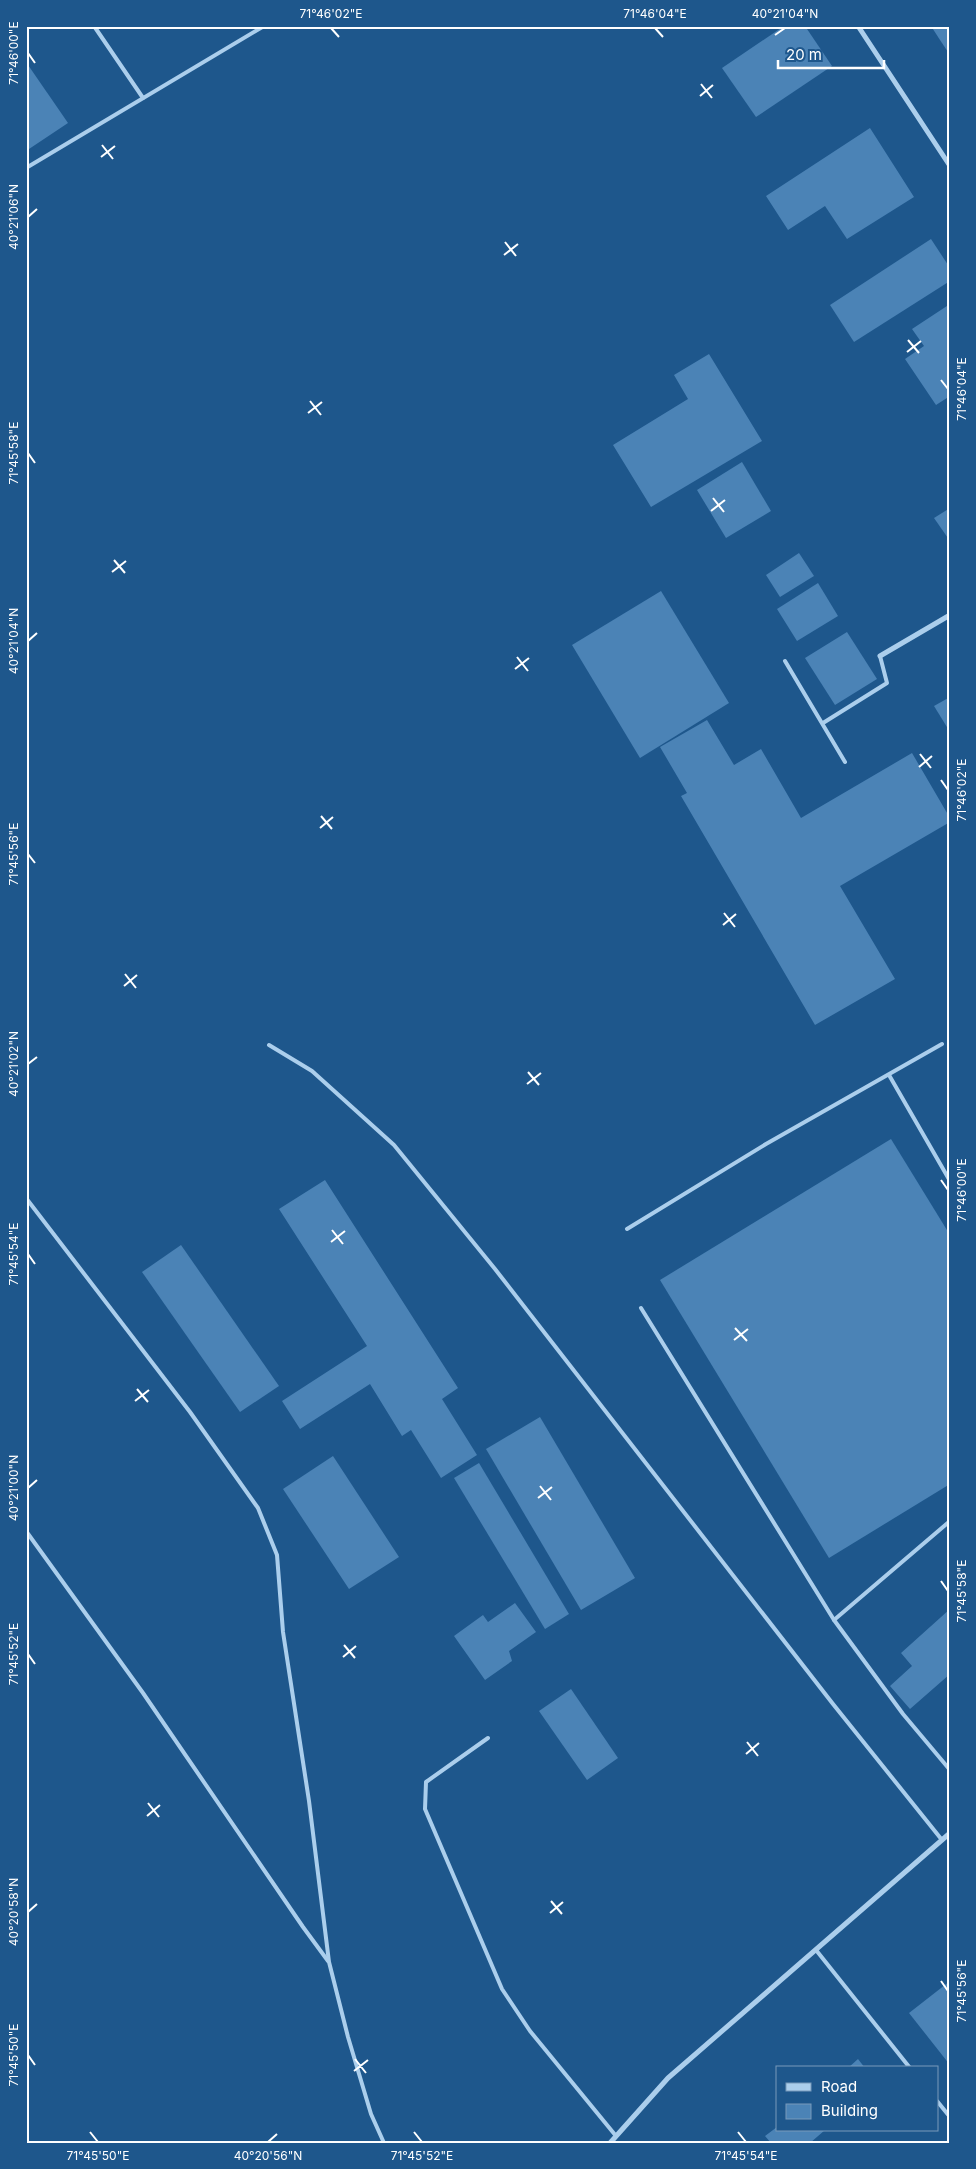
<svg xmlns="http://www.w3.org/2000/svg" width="976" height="2169" font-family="Inter,sans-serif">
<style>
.building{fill:#4b83b6}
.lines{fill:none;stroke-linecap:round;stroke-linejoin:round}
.lane{stroke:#abceec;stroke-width:4}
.street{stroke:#abceec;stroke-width:5}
.ticks{fill:none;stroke:#fff;stroke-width:2}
.neatline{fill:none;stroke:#fff;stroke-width:2}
.ticks-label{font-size:12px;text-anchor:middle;fill:#fff}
</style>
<rect width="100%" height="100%" fill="#1e578c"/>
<g class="building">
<path d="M 784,26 L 805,26 L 832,66 L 756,117 L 722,68 Z"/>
<path d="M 931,26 L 950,26 L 950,55 L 940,40 Z"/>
<path d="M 26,62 L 68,123 L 26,151 Z"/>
<path d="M 870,128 L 914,197 L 847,239 L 825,206 L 788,230 L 766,196 Z"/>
<path d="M 931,239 L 950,268 L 950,281 L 854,342 L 830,305 Z"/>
<path d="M 950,304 L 950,396 L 936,405 L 905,359 L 924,346 L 912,329 Z"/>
<path d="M 709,354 L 762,441 L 651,507 L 613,445 L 688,399 L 674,375 Z"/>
<path d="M 742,462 L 771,511 L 726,538 L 697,490 Z"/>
<path d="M 950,508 L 950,541 L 934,518 Z"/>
<path d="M 799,553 L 814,576 L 780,597 L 766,575 Z"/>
<path d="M 818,583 L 838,616 L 797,641 L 777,609 Z"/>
<path d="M 661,591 L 729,703 L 640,758 L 572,645 Z"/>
<path d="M 847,632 L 877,679 L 835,705 L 805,658 Z"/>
<path d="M 950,697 L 950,732 L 934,706 Z"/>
<path d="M 707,720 L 734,765 L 761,749 L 801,818 L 912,753 L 950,818 L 950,822 L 840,886 L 895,979 L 815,1025 L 681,796 L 687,793 L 660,747 Z"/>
<path d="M 891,1139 L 950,1235 L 950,1484 L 829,1558 L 660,1280 Z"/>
<path d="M 325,1180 L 458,1388 L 442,1399 L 477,1455 L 441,1478 L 411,1430 L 402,1436 L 370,1384 L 300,1429 L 282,1401 L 367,1346 L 279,1209 Z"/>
<path d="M 181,1245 L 279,1386 L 240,1412 L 142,1272 Z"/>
<path d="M 540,1417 L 635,1578 L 581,1610 L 486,1449 Z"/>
<path d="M 333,1456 L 399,1557 L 349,1589 L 283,1489 Z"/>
<path d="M 479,1463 L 569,1614 L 545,1629 L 454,1478 Z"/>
<path d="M 515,1603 L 536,1632 L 509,1651 L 512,1661 L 485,1680 L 454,1636 L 483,1615 L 488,1622 Z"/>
<path d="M 950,1609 L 950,1674 L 910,1709 L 890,1686 L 912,1666 L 901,1653 Z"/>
<path d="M 571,1689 L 618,1758 L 587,1780 L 539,1711 Z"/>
<path d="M 950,1981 L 950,2065 L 909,2013 Z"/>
<path d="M 858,2059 L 865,2068 L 848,2068 Z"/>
<path d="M 777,2127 L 777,2130 L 825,2130 L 810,2143 L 771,2143 L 765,2136 Z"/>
</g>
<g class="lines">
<g class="lane">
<path d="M 94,26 L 143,98"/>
<path d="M 26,168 L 264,26"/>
<path d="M 785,661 L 845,762"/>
<path d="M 823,723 L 887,683 L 880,656"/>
<path d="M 269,1045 L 312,1071 L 394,1145 L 495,1269 L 833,1704 L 942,1840"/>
<path d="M 889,1075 L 950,1181"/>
<path d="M 26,1198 L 190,1412 L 258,1508 L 277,1555 L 283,1632 L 309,1801 L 329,1962 L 348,2037 L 371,2114 L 384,2143"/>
<path d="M 627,1229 L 766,1144 L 942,1044"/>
<path d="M 641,1308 L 834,1620 L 903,1714 L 950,1770"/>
<path d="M 26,1531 L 143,1693 L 303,1927 L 328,1961"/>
<path d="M 834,1620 L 950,1521"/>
<path d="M 488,1738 L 426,1782 L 425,1809 L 502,1989 L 530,2031 L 616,2136"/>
<path d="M 816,1950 L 910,2068"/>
<path d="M 937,2101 L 950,2117"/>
</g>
<g class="street">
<path d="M 858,26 L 950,166"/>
<path d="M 880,656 L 950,615"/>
<path d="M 610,2143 L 668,2078 L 950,1833"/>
</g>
</g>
<path class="ticks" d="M 331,28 L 339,37M 655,28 L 663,37M 775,35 L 785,28M 28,53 L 35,63M 701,84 L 712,98M 700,96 L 713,85M 102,145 L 113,159M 101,157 L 115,146M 28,217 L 37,209M 505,242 L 516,256M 504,255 L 518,244M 908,340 L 919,353M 907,352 L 921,341M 941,380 L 948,389M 310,401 L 321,415M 308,413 L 322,402M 28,453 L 35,463M 713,498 L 724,512M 711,511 L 725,500M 114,560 L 125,573M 112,572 L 126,561M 28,641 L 37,633M 517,657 L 528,671M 515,669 L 529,658M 920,754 L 931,768M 919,767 L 932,756M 941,780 L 948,790M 321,816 L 332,829M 320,828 L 333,817M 28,854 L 35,863M 724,913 L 735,927M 723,925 L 736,914M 125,974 L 136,988M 124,986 L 137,975M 28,1064 L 37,1057M 528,1072 L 539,1085M 527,1084 L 541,1073M 941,1180 L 948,1190M 332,1230 L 343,1244M 331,1242 L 345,1231M 28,1254 L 35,1264M 735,1328 L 747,1341M 734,1340 L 748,1329M 137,1389 L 148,1402M 135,1401 L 149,1390M 540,1486 L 551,1500M 28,1488 L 37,1480M 538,1498 L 552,1487M 941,1581 L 948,1591M 344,1645 L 355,1658M 28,1654 L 35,1664M 343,1657 L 356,1646M 747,1742 L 758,1756M 746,1754 L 759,1743M 148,1803 L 159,1817M 147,1816 L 160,1805M 551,1901 L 562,1914M 28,1912 L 37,1904M 550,1913 L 563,1902M 941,1981 L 948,1991M 28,2055 L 35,2065M 355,2059 L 366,2073M 354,2071 L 368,2060M 90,2132 L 98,2142M 414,2132 L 422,2142M 738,2132 L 746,2142M 268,2142 L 277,2134"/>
<rect width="976" height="2169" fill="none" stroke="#1e578c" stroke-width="55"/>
<rect x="776" y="2066" width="162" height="65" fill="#1e578c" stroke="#789aba"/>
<rect x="786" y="2083" width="25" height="8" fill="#abceec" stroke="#789aba"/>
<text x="821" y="2092" font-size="15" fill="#ffffff">Road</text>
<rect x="786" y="2104" width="25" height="15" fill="#4b83b6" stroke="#789aba"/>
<text x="821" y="2116" font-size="15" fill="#ffffff">Building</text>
<path d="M778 60v8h106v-8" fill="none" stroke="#ffffff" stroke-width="2.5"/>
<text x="786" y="60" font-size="15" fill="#ffffff" stroke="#1e578c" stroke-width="4" paint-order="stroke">20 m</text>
<rect x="28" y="28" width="920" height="2114" class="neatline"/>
<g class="ticks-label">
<text x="331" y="18">71°46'02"E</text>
<text x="655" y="18">71°46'04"E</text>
<text x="785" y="18">40°21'04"N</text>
<text transform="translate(14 53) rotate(-90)" y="4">71°46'00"E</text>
<text transform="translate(14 217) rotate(-90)" y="4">40°21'06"N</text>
<text transform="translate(962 389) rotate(-90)" y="4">71°46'04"E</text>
<text transform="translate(14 453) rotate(-90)" y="4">71°45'58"E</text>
<text transform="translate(14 641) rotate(-90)" y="4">40°21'04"N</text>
<text transform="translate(962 790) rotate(-90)" y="4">71°46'02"E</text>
<text transform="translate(14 854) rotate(-90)" y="4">71°45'56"E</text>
<text transform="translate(14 1064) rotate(-90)" y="4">40°21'02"N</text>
<text transform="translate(962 1190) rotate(-90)" y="4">71°46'00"E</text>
<text transform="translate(14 1254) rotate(-90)" y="4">71°45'54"E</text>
<text transform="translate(14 1488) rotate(-90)" y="4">40°21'00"N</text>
<text transform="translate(962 1591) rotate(-90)" y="4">71°45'58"E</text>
<text transform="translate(14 1654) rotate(-90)" y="4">71°45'52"E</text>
<text transform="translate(14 1912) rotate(-90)" y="4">40°20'58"N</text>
<text transform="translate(962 1991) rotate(-90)" y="4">71°45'56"E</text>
<text transform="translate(14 2055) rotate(-90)" y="4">71°45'50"E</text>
<text x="98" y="2160">71°45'50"E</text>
<text x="268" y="2160">40°20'56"N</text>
<text x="422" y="2160">71°45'52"E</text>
<text x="746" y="2160">71°45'54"E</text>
</g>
</svg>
